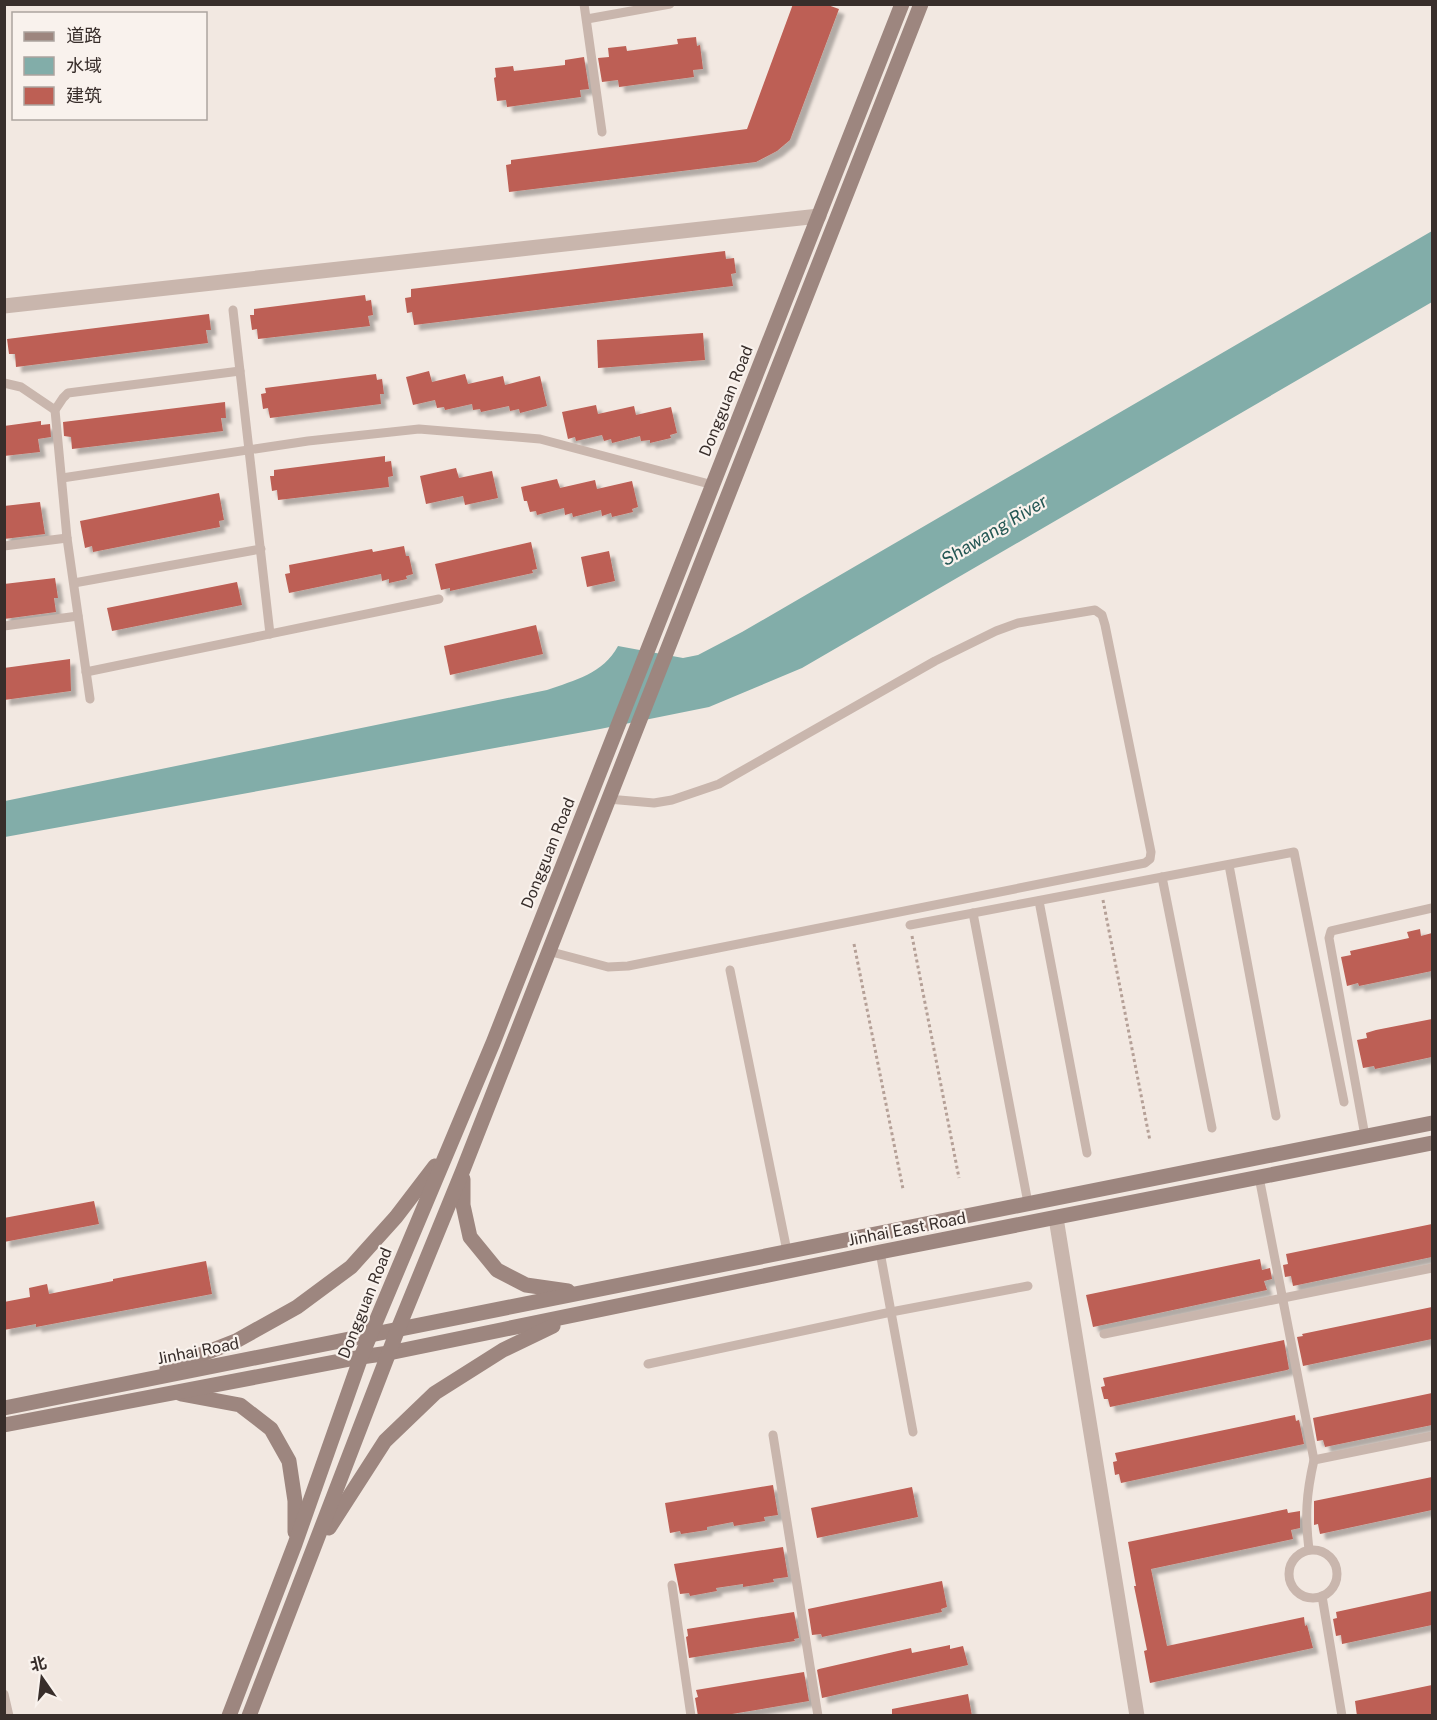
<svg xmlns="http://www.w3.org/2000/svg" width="1437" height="1720" font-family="'Public Sans','Noto Sans SC',sans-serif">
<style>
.water{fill:#82ada9}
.building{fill:#bd5f54;filter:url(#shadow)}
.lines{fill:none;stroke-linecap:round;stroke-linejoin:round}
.path{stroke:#b5a097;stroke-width:3;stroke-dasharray:3 3;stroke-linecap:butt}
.service{stroke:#c9b6ad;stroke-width:9}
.minor{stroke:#c9b6ad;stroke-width:15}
.secondary{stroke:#9d867f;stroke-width:15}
.labels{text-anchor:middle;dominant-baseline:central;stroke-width:4.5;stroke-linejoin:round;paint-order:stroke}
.street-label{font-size:16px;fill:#382e2b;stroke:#f9f2ed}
.water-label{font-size:18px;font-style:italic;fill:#245754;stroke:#f9f2ed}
</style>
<defs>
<filter id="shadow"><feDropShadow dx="5.5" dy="5.5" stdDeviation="1.5" flood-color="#0004"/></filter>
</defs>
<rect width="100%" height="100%" fill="#f2e8e1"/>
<path class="water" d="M 1432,231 L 1432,302 L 802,668 L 709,707 L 600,729 L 5,837 L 5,801 L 547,690 C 575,680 603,674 618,646 L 683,658 L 698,655 L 742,632 Z"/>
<g class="building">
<path d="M 793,4 L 825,4 L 839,9 L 790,140 L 777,151 L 756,162 L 509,192 L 506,165 L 511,164 L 511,160 L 747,129 Z"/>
<path d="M 696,37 L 697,46 L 700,45 L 703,69 L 693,70 L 694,77 L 619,87 L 618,80 L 602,82 L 598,58 L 609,57 L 608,48 L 626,46 L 627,51 L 678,44 L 677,39 Z"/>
<path d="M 584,57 L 589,89 L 580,90 L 581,97 L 507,107 L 506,100 L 497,101 L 494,78 L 496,77 L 495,68 L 513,66 L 514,71 L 565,65 L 565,60 Z"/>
<path d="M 725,251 L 726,259 L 734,258 L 736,273 L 731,274 L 733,286 L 414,325 L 412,312 L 407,313 L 405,298 L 411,297 L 411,289 Z"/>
<path d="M 365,295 L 366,301 L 371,300 L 373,315 L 368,316 L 370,326 L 258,339 L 257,329 L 252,330 L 250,315 L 254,315 L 254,309 Z"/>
<path d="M 209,314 L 211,330 L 206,330 L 208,343 L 16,367 L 15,354 L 9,354 L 7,339 Z"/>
<path d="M 703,333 L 705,360 L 598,368 L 597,340 Z"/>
<path d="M 429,371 L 432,382 L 465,374 L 468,384 L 503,376 L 505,385 L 540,376 L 547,406 L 520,413 L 519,409 L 510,411 L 509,406 L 481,412 L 480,409 L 473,410 L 472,404 L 445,410 L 444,407 L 437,408 L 435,400 L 413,405 L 406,377 Z"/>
<path d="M 376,374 L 377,380 L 382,379 L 384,394 L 380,394 L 381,404 L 270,418 L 268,408 L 263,409 L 261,394 L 266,393 L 265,388 Z"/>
<path d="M 225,402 L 226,418 L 221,418 L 223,431 L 72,449 L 71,437 L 64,436 L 63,422 Z"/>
<path d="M 596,405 L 598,414 L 634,406 L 636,415 L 671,407 L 677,433 L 670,435 L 671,438 L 650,443 L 650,440 L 641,441 L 640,436 L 612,443 L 611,439 L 604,441 L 602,435 L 576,441 L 575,437 L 568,439 L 562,412 Z"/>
<path d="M 41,421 L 41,425 L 50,424 L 51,437 L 38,439 L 40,452 L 4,456 L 4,426 Z"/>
<path d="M 385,456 L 385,462 L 391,461 L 393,476 L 388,477 L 389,487 L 278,500 L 277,490 L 272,491 L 270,476 L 274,476 L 274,470 Z"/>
<path d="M 456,468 L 459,478 L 492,471 L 498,498 L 465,505 L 463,496 L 426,504 L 420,476 Z"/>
<path d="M 557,479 L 560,488 L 595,480 L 597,489 L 632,481 L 638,507 L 632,509 L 633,512 L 612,517 L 611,513 L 602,516 L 601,510 L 573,517 L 572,513 L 565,515 L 564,508 L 537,515 L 536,511 L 530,512 L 527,501 L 524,501 L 521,487 Z"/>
<path d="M 219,493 L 224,520 L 219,521 L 220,527 L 93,552 L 92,546 L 85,548 L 80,521 Z"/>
<path d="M 40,502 L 45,534 L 4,539 L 4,506 Z"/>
<path d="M 531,542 L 537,569 L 532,570 L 533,573 L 450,591 L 450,588 L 441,590 L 435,564 Z"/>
<path d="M 404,546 L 406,556 L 409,556 L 413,574 L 406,576 L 407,579 L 389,583 L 389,579 L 382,581 L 381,574 L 289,593 L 285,574 L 290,573 L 289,565 L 372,549 L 373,552 Z"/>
<path d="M 609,551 L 615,581 L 587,587 L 581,557 Z"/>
<path d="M 55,578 L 58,598 L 54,598 L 56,612 L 4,619 L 4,584 Z"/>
<path d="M 237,582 L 242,605 L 112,631 L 107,608 Z"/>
<path d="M 536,625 L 543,654 L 450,675 L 444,646 Z"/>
<path d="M 70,659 L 71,691 L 4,700 L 4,668 Z"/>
<path d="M 1420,929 L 1421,936 L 1432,933 L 1432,971 L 1359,986 L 1358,983 L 1347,986 L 1341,957 L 1351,955 L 1350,951 L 1409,938 L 1407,932 Z"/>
<path d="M 1432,1019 L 1432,1057 L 1375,1069 L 1374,1066 L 1363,1068 L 1357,1040 L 1367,1038 L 1366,1033 L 1376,1030 Z"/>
<path d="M 94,1201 L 99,1224 L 4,1242 L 4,1218 Z"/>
<path d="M 1432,1224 L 1432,1257 L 1293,1286 L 1291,1276 L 1285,1277 L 1283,1265 L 1288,1264 L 1286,1254 Z"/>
<path d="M 1260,1259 L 1262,1270 L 1270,1268 L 1272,1279 L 1264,1281 L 1267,1290 L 1093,1327 L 1086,1295 Z"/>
<path d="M 206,1261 L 212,1294 L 36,1327 L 36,1324 L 4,1330 L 4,1302 L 30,1297 L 29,1288 L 47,1284 L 49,1294 L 113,1281 L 113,1279 Z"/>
<path d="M 1432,1307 L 1432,1339 L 1303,1366 L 1297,1337 L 1303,1336 L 1302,1334 Z"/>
<path d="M 1284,1340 L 1289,1369 L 1287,1370 L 1110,1407 L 1108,1399 L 1104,1399 L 1101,1387 L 1105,1386 L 1103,1378 Z"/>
<path d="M 1432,1393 L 1432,1425 L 1325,1447 L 1323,1440 L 1317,1441 L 1313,1418 Z"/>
<path d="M 1295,1415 L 1296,1421 L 1299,1420 L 1304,1444 L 1121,1483 L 1119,1474 L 1115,1475 L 1113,1462 L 1117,1461 L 1115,1453 Z"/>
<path d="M 1432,1477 L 1432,1510 L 1320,1534 L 1318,1524 L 1314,1525 L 1314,1501 Z"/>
<path d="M 773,1485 L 778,1515 L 764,1517 L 765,1521 L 734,1526 L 733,1522 L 707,1527 L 707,1530 L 681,1534 L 680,1531 L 670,1533 L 665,1503 Z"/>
<path d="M 912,1487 L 918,1517 L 817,1538 L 811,1508 Z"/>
<path d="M 1287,1509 L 1288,1513 L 1300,1511 L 1300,1528 L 1291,1530 L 1293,1539 L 1151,1569 L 1167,1646 L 1304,1617 L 1305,1626 L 1307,1625 L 1313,1648 L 1150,1683 L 1144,1651 L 1147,1650 L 1134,1586 L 1136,1586 L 1128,1542 Z"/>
<path d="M 783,1547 L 788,1577 L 773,1579 L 774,1582 L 743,1587 L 743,1584 L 716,1588 L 717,1591 L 690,1596 L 689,1593 L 680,1594 L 674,1564 Z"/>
<path d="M 942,1581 L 947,1607 L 941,1609 L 942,1612 L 822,1637 L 821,1634 L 812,1635 L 808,1609 Z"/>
<path d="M 1432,1591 L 1432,1625 L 1342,1644 L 1341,1635 L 1336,1636 L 1333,1619 L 1337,1618 L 1336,1612 Z"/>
<path d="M 794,1612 L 799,1638 L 794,1639 L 795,1641 L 689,1658 L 686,1637 L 688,1636 L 687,1629 Z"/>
<path d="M 950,1645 L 950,1649 L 963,1646 L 968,1665 L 822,1698 L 817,1670 L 819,1669 L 911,1648 L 912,1653 Z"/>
<path d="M 804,1672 L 809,1701 L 720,1716 L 698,1716 L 695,1698 L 698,1697 L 696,1690 Z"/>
<path d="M 1432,1685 L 1432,1716 L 1357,1716 L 1355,1701 Z"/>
<path d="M 968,1694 L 972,1716 L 892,1716 L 892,1709 Z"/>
</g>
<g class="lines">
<g class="path">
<path d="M 1103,900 L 1150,1141"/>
<path d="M 912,936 L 959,1178"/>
<path d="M 854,944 L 903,1189"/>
</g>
<g class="service">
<path d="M 584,4 L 602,132"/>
<path d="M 587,19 L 670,4"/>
<path d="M 233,310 L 270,634"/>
<path d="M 4,383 L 21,387 L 55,410"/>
<path d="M 62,478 L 308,441 L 419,429 L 540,439 L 713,485"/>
<path d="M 4,546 L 67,538"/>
<path d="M 74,583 L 261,549"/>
<path d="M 4,626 L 78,616"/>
<path d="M 86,672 L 439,599"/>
<path d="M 90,699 L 67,538 L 55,410 L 63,398 L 68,393 L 240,371"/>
<path d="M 1229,865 L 1276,1116"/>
<path d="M 1162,877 L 1212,1128"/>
<path d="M 1039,901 L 1087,1153"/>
<path d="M 973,913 L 1028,1203"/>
<path d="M 910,925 L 1294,852 L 1344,1102"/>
<path d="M 548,951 L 608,967 L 628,966 L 1145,863 L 1150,859 L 1151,852 L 1105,625 L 1102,615 L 1095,610 L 1018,623 L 996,631 L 935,661 L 719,784 L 672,800 L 654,803 L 608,799"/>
<path d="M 730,970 L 787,1251"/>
<path d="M 1365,1136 L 1329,938 L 1331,931 L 1432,908"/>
<path d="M 1259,1177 L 1314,1460 C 1306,1495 1305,1516 1309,1550"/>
<path d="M 880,1252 L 913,1432"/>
<path d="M 1104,1334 L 1432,1268"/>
<path d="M 648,1364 L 891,1312 L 1028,1286"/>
<path d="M 773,1435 L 818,1716"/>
<path d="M 1314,1460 L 1432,1436"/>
<circle cx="1313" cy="1574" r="24"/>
<path d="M 672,1585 L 691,1716"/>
<path d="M 1322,1596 L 1342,1716"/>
<path d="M 4,1694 L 9,1716"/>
</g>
<g class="minor">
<path d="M 4,306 L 819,216"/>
<path d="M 1056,1218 L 1137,1716"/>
</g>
<g class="secondary">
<path d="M 463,1179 L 463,1205 L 470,1237 L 497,1270 L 526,1285 L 568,1291"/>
<path d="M 167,1368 L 236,1341 L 297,1307 L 351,1267 L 396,1217 L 435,1166"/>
<path d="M 181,1394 L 240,1405 L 271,1429 L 289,1461 L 295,1501 L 295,1532"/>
<path d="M 4,1408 L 1432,1123"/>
<path d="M 4,1425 L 361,1357 L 389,1353 L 880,1252 L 1432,1143"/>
<path d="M 329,1528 L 385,1441 L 435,1393 L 503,1350 L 553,1326"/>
<path d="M 229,1716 L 295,1544 L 361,1357 L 493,1043 L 902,4"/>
<path d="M 249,1716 L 398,1329 L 463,1170 L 921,4"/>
</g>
</g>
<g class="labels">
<g class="street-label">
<text transform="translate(726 401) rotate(-68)">Dongguan Road</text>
<text transform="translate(548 853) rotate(-68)">Dongguan Road</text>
<text transform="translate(907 1229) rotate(-11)">Jinhai East Road</text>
<text transform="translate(365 1303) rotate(-68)">Dongguan Road</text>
<text transform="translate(198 1351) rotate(-11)">Jinhai Road</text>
</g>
<g class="water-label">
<text transform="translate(994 530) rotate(-31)">Shawang River</text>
</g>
</g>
<rect width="1437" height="1720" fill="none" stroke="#382e2b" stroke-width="12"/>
<rect x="12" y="12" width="195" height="108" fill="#f9f2ed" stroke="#aca49f" stroke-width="1.5"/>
<rect x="24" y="32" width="30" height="9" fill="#9d867f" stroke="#aca49f" stroke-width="1.5"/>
<text x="66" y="42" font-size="18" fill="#382e2b">道路</text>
<rect x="24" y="57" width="30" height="18" fill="#82ada9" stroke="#aca49f" stroke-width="1.5"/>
<text x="66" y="72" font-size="18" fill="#382e2b">水域</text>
<rect x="24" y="87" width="30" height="18" fill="#bd5f54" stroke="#aca49f" stroke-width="1.5"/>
<text x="66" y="102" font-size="18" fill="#382e2b">建筑</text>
<g transform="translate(42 1678) rotate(346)" stroke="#f9f2ed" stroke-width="4.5" paint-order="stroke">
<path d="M0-4.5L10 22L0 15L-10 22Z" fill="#382e2b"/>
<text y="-9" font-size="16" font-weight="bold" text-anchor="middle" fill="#382e2b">北</text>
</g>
</svg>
